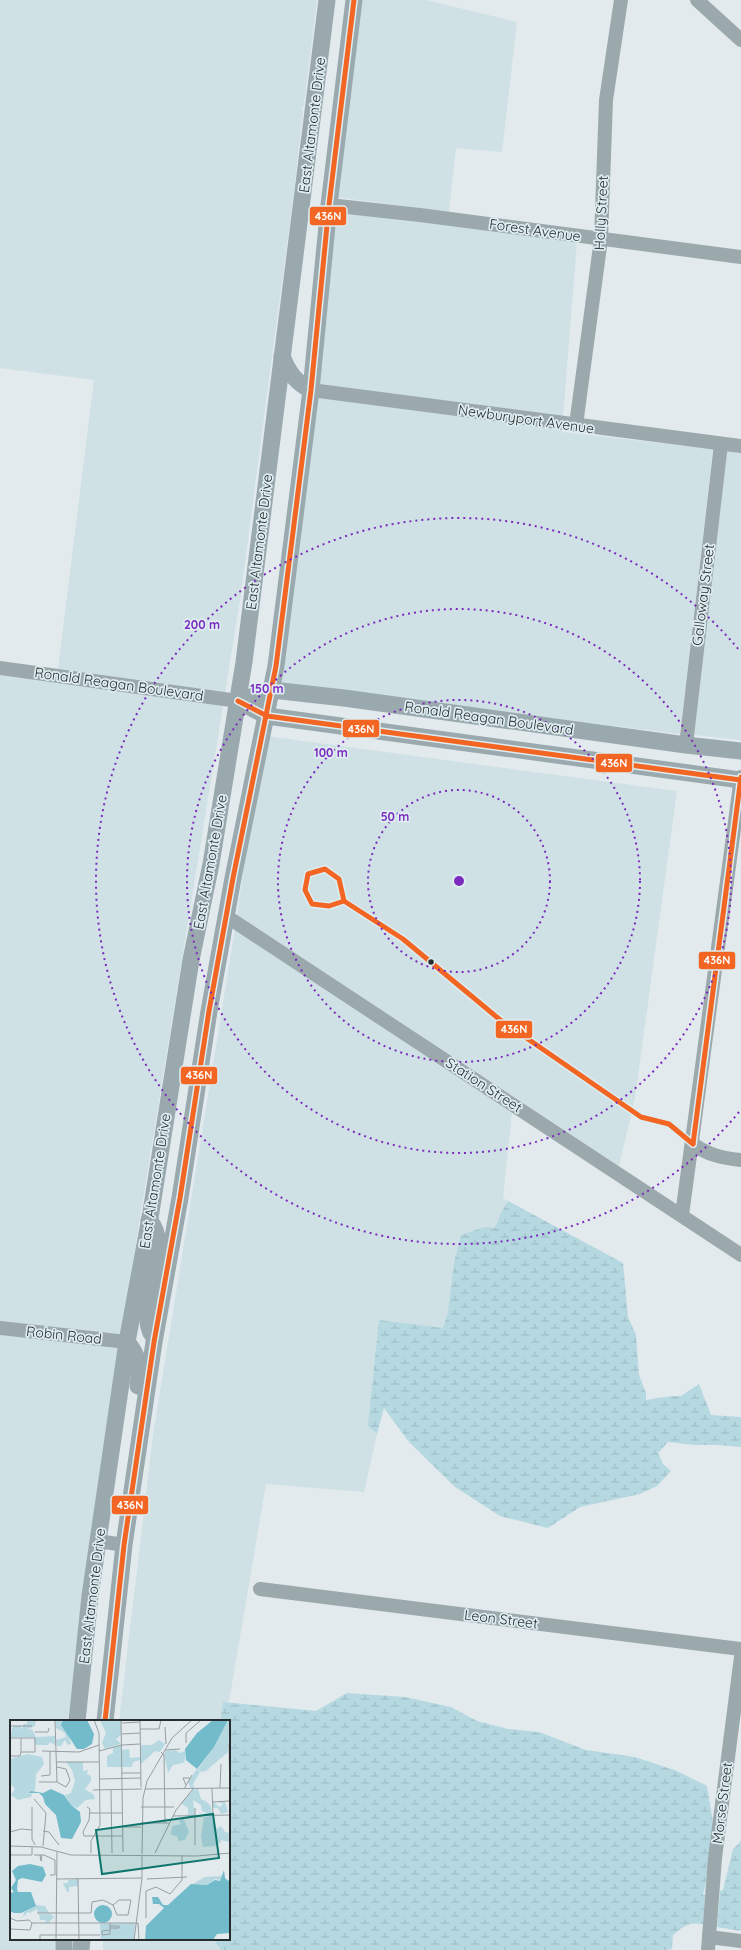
<svg xmlns="http://www.w3.org/2000/svg" width="741" height="1950" font-family="Quicksand,sans-serif">
<style>
.built{fill:#cfe1e4}
.wetland{fill:url(#wetland-marsh)}
.lines{fill:none;stroke-linecap:round;stroke-linejoin:round}
.minor{stroke:#9ca9ac;stroke-width:14}
.major{stroke:#99a9ad;stroke-width:17}
.bus-1-casing{stroke:#deedf1;stroke-width:8}
.bus-1{stroke:#f26522;stroke-width:5}
.ring{fill:none;stroke:#7b2cbf;stroke-width:2;stroke-dasharray:2 4}
.bus-dot{fill:#272d2e;stroke:#deedf1;stroke-width:1.5}
.labels{text-anchor:middle;dominant-baseline:central;stroke-width:3.5;stroke-linejoin:round;paint-order:stroke}
.street-label{font-size:14px;fill:#272d2e;stroke:#deedf1}
.inset-road{fill:none;stroke:#979ea1;stroke-width:1}
.view{fill:#0f766e;fill-opacity:0.15;stroke:#0f766e;stroke-width:2}
.inset-edge{fill:none;stroke:#272d2e;stroke-width:2}
.centre{fill:#7b2cbf;stroke:#deedf1;stroke-width:2}
.ring-label{font-size:12px;text-anchor:middle;font-weight:bold;fill:#7b2cbf;stroke:#deedf1;stroke-width:3.5;stroke-linejoin:round;paint-order:stroke}
.line-badge{stroke:#deedf1;stroke-width:1.5}
.badge-label{font-size:11px;text-anchor:middle;font-weight:bold;fill:#fff}
</style>
<defs>
<pattern id="wetland-marsh" width="20" height="14" patternUnits="userSpaceOnUse"><rect width="20" height="14" fill="#b5d8e1"/><path d="M1 5h8M5 5V1M11 12h8M15 12V8" fill="none" stroke="#9cbac1"/></pattern>
</defs>
<rect width="100%" height="100%" fill="#e2eaed"/>
<g class="built">
<path d="M 0,0 L 317,0 L 304,105 L 301,110 L 303,111 L 294,190 L 240,600 L 225,693 L 58,669 L 94,380 L 0,368 Z"/>
<path d="M 360,0 L 426,0 L 517,22 L 502,152 L 456,148 L 449,212 L 335,197 Z"/>
<path d="M 333,209 L 577,242 L 563,417 L 311,384 Z"/>
<path d="M 310,396 L 561,429 L 562,432 L 713,449 L 680,734 L 275,685 Z"/>
<path d="M 727,451 L 741,453 L 741,740 L 694,735 Z"/>
<path d="M 0,674 L 223,706 L 121,1335 L 0,1322 Z"/>
<path d="M 266,736 L 677,791 L 635,1098 L 619,1166 L 237,915 L 249,830 Z"/>
<path d="M 235,929 L 512,1112 L 503,1198 L 508,1201 L 500,1215 L 495,1229 L 484,1227 L 461,1235 L 454,1262 L 448,1312 L 443,1328 L 368,1426 L 377,1434 L 364,1492 L 266,1484 L 229,1702 L 223,1702 L 220,1721 L 119,1721 L 153,1435 Z"/>
<path d="M 0,1334 L 119,1347 L 101,1459 L 68,1721 L 11,1721 L 11,1939 L 56,1939 L 55,1950 L 0,1950 Z"/>
<path d="M 103,1939 L 214,1939 L 221,1950 L 103,1950 Z"/>
</g>
<g class="wetland">
<path d="M 508,1201 L 623,1263 L 628,1317 L 636,1335 L 639,1375 L 646,1393 L 646,1400 L 672,1396 L 681,1396 L 699,1384 L 711,1415 L 741,1417 L 741,1447 L 717,1445 L 695,1445 L 668,1442 L 658,1453 L 663,1464 L 671,1471 L 657,1486 L 640,1494 L 580,1507 L 548,1528 L 500,1516 L 455,1487 L 409,1442 L 384,1408 L 377,1434 L 368,1426 L 379,1320 L 443,1328 L 448,1312 L 454,1262 L 461,1235 L 484,1227 L 495,1228 L 500,1215 Z"/>
<path d="M 347,1693 L 405,1697 L 451,1707 L 477,1721 L 508,1729 L 539,1732 L 586,1750 L 635,1757 L 677,1771 L 707,1786 L 713,1822 L 706,1882 L 703,1895 L 705,1895 L 703,1924 C 688,1922 684,1926 673,1935 L 672,1949 L 666,1950 L 221,1950 L 214,1939 L 229,1939 L 229,1721 L 220,1721 L 223,1702 L 316,1711 Z"/>
<path d="M 741,1841 L 741,1931 L 717,1927 L 720,1891 L 723,1890 L 733,1849 Z"/>
</g>
<g class="lines">
<g class="minor">
<path d="M 697,0 L 741,40"/>
<path d="M 329,205 L 420,215 L 741,257"/>
<path d="M 311,390 L 741,446"/>
<path d="M 576,425 L 601,239 L 606,100 L 621,0"/>
<path d="M 0,668 L 238,701"/>
<path d="M 686,745 L 721,444"/>
<path d="M 226,916 L 741,1255"/>
<path d="M 693,1144 C 708,1155 722,1158 741,1160"/>
<path d="M 682,1215 L 741,777"/>
<path d="M 0,1328 L 127,1342"/>
<path d="M 98,1541 L 124,1545"/>
<path d="M 260,1589 L 741,1649"/>
<path d="M 709,1937 L 741,1941"/>
<path d="M 708,1950 L 715,1858 L 741,1657"/>
</g>
<g class="major">
<path d="M 282,356 C 288,372 296,383 311,390"/>
<path d="M 238,701 L 267,716 L 741,780"/>
<path d="M 238,701 L 272,690 L 344,698 L 686,745 L 741,751"/>
<path d="M 149,1220 C 174,1248 136,1299 151,1333"/>
<path d="M 127,1342 C 139,1356 141,1368 138,1386"/>
<path d="M 77,1721 L 90,1596 L 127,1342 L 151,1212 L 191,960 L 211,864 L 244,662 L 327,0"/>
<path d="M 105,1721 L 124,1545 L 154,1342 L 180,1198 L 209,1011 L 233,878 L 276,666 L 311,390 L 329,205 L 354,0"/>
<path d="M 64,1950 L 64,1939"/>
<path d="M 81,1950 L 82,1939"/>
</g>
<defs>
<g id="bus-1">
<path d="M 238,701 L 267,716 L 741,780"/>
<path d="M 325,869 L 339,879 L 344,901 L 329,906 L 312,904 L 305,890 L 308,874 Z"/>
<path d="M 344,901 L 403,939 L 499,1019 L 641,1117 L 669,1124 L 693,1144"/>
<path d="M 693,1144 L 741,777"/>
<path d="M 105,1721 L 124,1545 L 154,1342 L 180,1198 L 209,1011 L 233,878 L 276,666 L 311,390 L 329,205 L 354,0"/>
</g>
</defs>
<use href="#bus-1" class="bus-1-casing"/>
<use href="#bus-1" class="bus-1"/>
</g>
<g class="ring">
<circle cx="459" cy="881" r="91"/>
<circle cx="459" cy="881" r="181"/>
<circle cx="459" cy="881" r="272"/>
<path d="M739 1112A363 363 0 1 1 739 650"/>
</g>
<circle class="bus-dot" cx="431" cy="962" r="3.5"/>
<g class="labels">
<g class="street-label">
<text transform="translate(312 125) rotate(-83)">East Altamonte Drive</text>
<text transform="translate(601 213) rotate(-87)">Holly Street</text>
<text transform="translate(535 230) rotate(8)">Forest Avenue</text>
<text transform="translate(526 419) rotate(8)">Newburyport Avenue</text>
<text transform="translate(259 542) rotate(-83)">East Altamonte Drive</text>
<text transform="translate(703 595) rotate(-83)">Galloway Street</text>
<text transform="translate(119 684) rotate(8)">Ronald Reagan Boulevard</text>
<text transform="translate(489 718) rotate(8)">Ronald Reagan Boulevard</text>
<text transform="translate(210 862) rotate(-80)">East Altamonte Drive</text>
<text transform="translate(484 1085) rotate(33)">Station Street</text>
<text transform="translate(155 1181) rotate(-81)">East Altamonte Drive</text>
<text transform="translate(64 1335) rotate(6)">Robin Road</text>
<text transform="translate(92 1596) rotate(-83)">East Altamonte Drive</text>
<text transform="translate(501 1619) rotate(7)">Leon Street</text>
<text transform="translate(722 1803) rotate(-83)">Morse Street</text>
</g>
</g>
<g transform="translate(10 1720)">
<rect width="220" height="220" fill="#e2eaed"/>
<path d="M 17,0 L 26,0 L 25,6 L 16,10 L 22,9 L 26,17 L 45,16 L 46,26 L 40,22 L 38,25 L 25,25 L 24,17 L 0,17 L 3,6 L 11,6 L 11,10 L 14,4 L 17,4 ZM 45,0 L 52,0 L 52,6 L 58,14 L 61,24 L 58,25 L 55,20 L 51,26 L 47,26 L 46,20 L 56,17 L 55,13 L 46,8 ZM 149,20 L 155,24 L 150,32 L 145,31 L 131,44 L 131,25 L 142,25 ZM 166,30 L 169,33 L 175,31 L 175,40 L 173,43 L 163,45 L 158,53 L 154,34 L 156,31 ZM 187,49 L 190,52 L 183,64 L 184,68 L 181,68 L 178,62 ZM 184,69 L 186,73 L 183,80 L 185,96 L 178,96 L 178,88 L 171,83 ZM 203,82 L 210,87 L 213,84 L 208,82 L 215,82 L 218,92 L 211,94 L 208,88 L 203,88 ZM 211,106 L 215,112 L 220,113 L 220,122 L 210,120 L 206,109 ZM 68,159 L 68,166 L 59,167 L 59,172 L 57,172 L 53,163 L 58,163 L 58,160 ZM 27,185 L 35,186 L 39,193 L 28,193 L 27,189 L 20,193 L 18,192 L 13,197 L 14,192 ZM 29,194 L 41,194 L 44,197 L 38,203 L 35,202 L 36,200 L 30,200 ZM 125,203 L 124,220 L 91,220 L 90,204 Z" fill="#b5d8e1"/>
<path d="M 90,0 L 111,0 L 111,15 L 106,19 L 111,24 L 95,29 L 92,23 L 96,13 ZM 218,0 L 220,0 L 218,32 L 196,51 L 191,52 L 188,49 L 204,27 ZM 111,25 L 112,47 L 97,47 L 97,36 L 103,33 L 103,28 ZM 119,29 L 120,38 L 130,37 L 130,40 L 123,42 L 122,47 L 112,47 L 112,30 ZM 18,34 L 32,37 L 34,44 L 26,54 L 25,70 L 19,73 L 22,74 L 21,77 L 8,80 L 1,75 L 5,69 L 0,63 L 0,39 ZM 56,42 L 73,42 L 73,51 L 78,50 L 77,54 L 81,56 L 81,61 L 75,69 L 84,75 L 85,79 L 76,80 L 67,88 L 61,85 L 55,75 L 61,73 L 65,61 L 62,50 ZM 188,69 L 191,79 L 197,82 L 201,87 L 202,95 L 192,91 L 191,85 L 183,80 L 186,73 L 183,70 ZM 202,96 L 211,122 L 205,126 L 193,127 L 191,116 L 194,97 ZM 173,97 L 179,112 L 175,120 L 168,121 L 168,117 L 160,114 L 163,106 L 171,104 L 169,101 ZM 213,156 L 210,160 L 205,159 L 197,165 L 183,164 L 195,157 Z" fill="#b5d8e1"/>
<path d="M 53,0 L 77,0 L 84,14 L 82,24 L 74,29 L 67,29 L 51,5 ZM 203,0 L 218,0 L 204,27 L 187,49 L 176,40 L 175,29 L 187,13 ZM 41,69 L 54,75 L 61,85 L 70,92 L 71,102 L 62,119 L 51,118 L 46,95 L 35,84 L 33,77 L 29,73 L 19,73 L 21,71 L 33,73 ZM 20,144 L 33,147 L 36,155 L 32,162 L 12,158 L 8,160 L 7,169 L 8,172 L 21,172 L 26,186 L 11,193 L 4,193 L 0,191 L 0,173 L 4,172 L 1,168 L 6,160 L 2,151 L 8,146 ZM 214,150 L 215,158 L 218,161 L 220,158 L 220,213 L 207,214 L 203,220 L 135,220 L 136,206 L 154,188 L 149,184 L 143,184 L 142,177 L 148,177 L 153,185 L 158,185 L 181,164 L 197,165 L 205,160 L 210,161 ZM84 194a9 9 0 1 1 18 0a9 9 0 1 1-18 0Z" fill="#71bbcb"/>
<path class="inset-road" d="M 45,0 L 47,62M 111,0 L 113,132M 130,0 L 131,67M 112,3 L 130,2M 0,6 L 22,6M 155,7 L 156,24M 130,9 L 149,9 L 151,0M 25,12 L 38,12 L 39,8M 112,14 L 130,13M 0,18 L 25,18 L 25,32 L 11,32M 11,18 L 11,32M 176,23 L 176,13 L 191,0M 219,24 L 220,80M 155,30 L 170,29M 32,31 L 69,32 L 89,25M 89,31 L 112,25 L 130,24M 151,32 L 154,35 L 155,103M 0,36 L 10,36 L 11,32M 47,42 L 89,42M 47,47 L 56,49 L 60,60 L 56,67 L 47,62M 112,53 L 131,53M 31,56 L 40,55 L 40,31M 89,59 L 131,58M 29,62 L 47,62M 176,65 L 173,58 L 180,58M 202,68 L 203,96M 210,68 L 211,44M 135,69 L 220,68M 174,69 L 182,55M 83,70 L 132,69M 101,70 L 102,133M 24,79 L 36,93 L 33,126M 202,82 L 220,81M 22,87 L 22,119 L 25,125M 77,87 L 80,89 L 79,100 L 73,112 L 74,116 L 113,116M 131,87 L 164,87M 185,88 L 185,125M 79,93 L 112,93M 163,96 L 220,95M 131,103 L 159,103M 113,107 L 131,107M 33,111 L 39,112 L 49,125M 0,112 L 11,109 L 22,110M 0,126 L 31,127 L 61,135 L 187,136 L 220,133M 81,133 L 81,121 L 90,105 L 89,13 L 84,0M 145,133 L 166,90 L 183,69M 132,134 L 133,78 L 137,61 L 162,18 L 182,0M 0,135 L 22,135 L 22,127M 24,135 L 34,135 L 45,140 L 45,155 L 40,155M 30,135 L 31,141 L 32,135M 47,159 L 132,158M 68,159 L 69,220M 137,159 L 177,157M 27,193 L 81,193 L 82,182 L 93,180 L 103,185 L 107,195 L 118,195 L 121,180 L 109,180 L 103,185M 0,198 L 7,201 L 19,200 L 22,203M 136,198 L 136,171 L 146,167 L 160,174 L 172,160 L 172,135M 22,203 L 128,203 L 129,220M 100,203 L 100,214 L 92,215 L 92,211 L 100,210M 100,206 L 109,206 L 109,208 L 100,208M 0,209 L 20,210 L 22,203M 30,220 L 30,215 L 90,215M 46,220 L 47,132M 124,220 L 132,158 L 132,135"/>
<path class="view" d="M 203,94 L 209,138 L 92,154 L 86,110 Z"/>
<rect width="220" height="220" class="inset-edge"/>
</g>
<circle cx="459" cy="881" r="6" class="centre"/>
<g class="ring-label">
<text x="202" y="629">200 m</text>
<text x="267" y="693">150 m</text>
<text x="331" y="757">100 m</text>
<text x="395" y="821">50 m</text>
</g>
<g class="line-badge">
<rect x="309" y="206" width="38" height="20" rx="4" fill="#f26522"/>
<rect x="342" y="719" width="38" height="19" rx="4" fill="#f26522"/>
<rect x="595" y="753" width="38" height="20" rx="4" fill="#f26522"/>
<rect x="698" y="951" width="38" height="19" rx="4" fill="#f26522"/>
<rect x="495" y="1020" width="38" height="19" rx="4" fill="#f26522"/>
<rect x="180" y="1066" width="38" height="19" rx="4" fill="#f26522"/>
<rect x="111" y="1495" width="38" height="20" rx="4" fill="#f26522"/>
</g>
<g class="badge-label">
<text x="328" y="220">436N</text>
<text x="361" y="733">436N</text>
<text x="614" y="767">436N</text>
<text x="717" y="964">436N</text>
<text x="514" y="1033">436N</text>
<text x="199" y="1079">436N</text>
<text x="130" y="1509">436N</text>
</g>
</svg>
